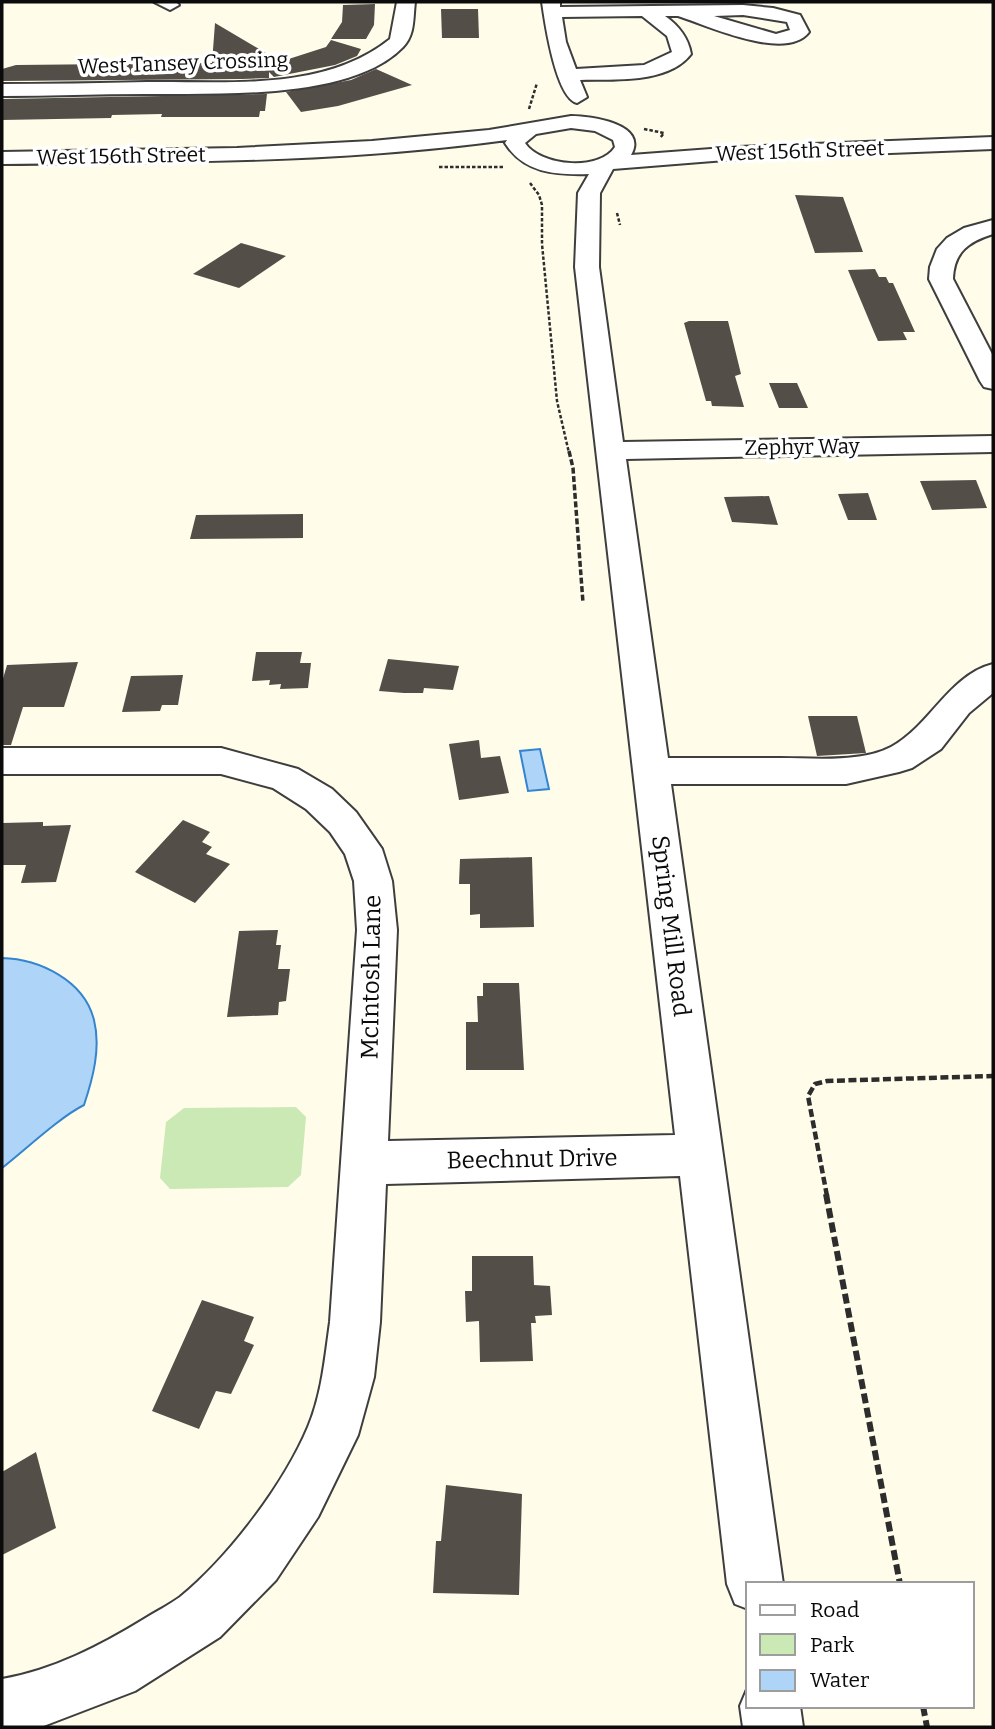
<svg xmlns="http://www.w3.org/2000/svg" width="995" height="1729" font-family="Bitter,serif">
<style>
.green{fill:#cbe9b4}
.water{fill:#aed5f7;stroke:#3484cf;stroke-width:2}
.building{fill:#544e48}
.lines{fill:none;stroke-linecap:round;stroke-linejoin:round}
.minor-casing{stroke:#3e3e3e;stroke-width:4}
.path-far3{stroke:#2d2d2d;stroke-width:2.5;stroke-dasharray:3.5 2;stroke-linecap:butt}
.path-far2{stroke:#2d2d2d;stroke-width:3.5;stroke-dasharray:6 2.5;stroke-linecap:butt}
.path-far1{stroke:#2d2d2d;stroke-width:4.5;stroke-dasharray:8 3.5;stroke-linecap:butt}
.path{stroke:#2d2d2d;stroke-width:6;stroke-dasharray:10 4.5;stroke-linecap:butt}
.minor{fill:#fff;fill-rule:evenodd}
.labels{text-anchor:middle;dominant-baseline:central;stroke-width:7;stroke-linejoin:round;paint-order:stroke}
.far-street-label{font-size:21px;fill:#0b0b0b;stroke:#fff}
.street-label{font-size:24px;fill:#0b0b0b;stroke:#fff}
</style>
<rect width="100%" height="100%" fill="#fffdea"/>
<path class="green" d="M 296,1107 L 306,1117 L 301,1175 L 288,1187 L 170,1189 L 160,1178 L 166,1122 L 184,1108 Z"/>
<g class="water">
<path d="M 540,749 L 549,789 L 528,791 L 520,751 Z"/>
<path d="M 2,958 C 39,959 84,980 94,1020 C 101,1048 93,1078 84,1105 C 60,1117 25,1150 2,1168 Z"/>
</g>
<g class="building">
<path d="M 375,4 L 374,25 L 366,39 L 331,39 L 342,22 L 343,5 Z"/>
<path d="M 441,9 L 478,9 L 479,38 L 442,38 Z"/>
<path d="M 215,23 L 271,56 L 270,65 L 326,47 L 331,40 L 361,49 L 357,56 L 335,65 L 274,77 L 269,72 L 269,78 L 242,79 L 2,81 L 2,69 L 16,65 L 212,63 Z"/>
<path d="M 376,69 L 412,85 L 338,106 L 301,112 L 286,92 L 351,80 Z"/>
<path d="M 267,94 L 265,111 L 260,111 L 259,117 L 161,117 L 162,114 L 112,115 L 111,118 L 2,120 L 2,99 Z"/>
<path d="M 795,195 L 843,197 L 863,252 L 815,253 Z"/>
<path d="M 241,243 L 286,256 L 239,288 L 193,274 Z"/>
<path d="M 875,269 L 879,277 L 886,277 L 889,283 L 893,283 L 915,332 L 903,332 L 907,340 L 878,341 L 874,332 L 848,270 Z"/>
<path d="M 689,321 L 728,321 L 741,374 L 735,376 L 744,407 L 712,406 L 711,401 L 706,401 L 684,323 Z"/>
<path d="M 769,383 L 797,383 L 808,408 L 779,408 Z"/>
<path d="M 976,480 L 987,508 L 932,510 L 920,481 Z"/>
<path d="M 868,493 L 877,520 L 848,520 L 838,494 Z"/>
<path d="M 769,496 L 778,525 L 732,522 L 724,497 Z"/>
<path d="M 303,514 L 303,538 L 190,539 L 196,515 Z"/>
<path d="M 256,652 L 302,652 L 300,663 L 311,663 L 308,688 L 280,689 L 281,684 L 269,685 L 270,680 L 252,681 Z"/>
<path d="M 388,659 L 459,666 L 453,690 L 424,688 L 423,693 L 404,693 L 379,691 Z"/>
<path d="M 78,662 L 64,707 L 23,707 L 11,745 L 2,745 L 2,682 L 7,665 Z"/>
<path d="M 183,675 L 178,705 L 162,705 L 160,711 L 122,712 L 131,676 Z"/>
<path d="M 808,716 L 857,716 L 866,753 L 817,756 Z"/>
<path d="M 479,740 L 481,758 L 500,756 L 509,793 L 459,800 L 449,744 Z"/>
<path d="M 183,820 L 210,832 L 202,842 L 212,847 L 206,854 L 230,864 L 195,903 L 135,872 Z"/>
<path d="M 43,822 L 43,826 L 71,825 L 56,882 L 21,883 L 26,865 L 2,865 L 2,823 Z"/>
<path d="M 532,857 L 534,927 L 480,928 L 480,914 L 470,915 L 470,884 L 459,884 L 460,859 Z"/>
<path d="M 278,930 L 276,945 L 281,945 L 278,969 L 290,969 L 286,1001 L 279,1002 L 278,1015 L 227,1017 L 239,931 Z"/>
<path d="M 483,983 L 519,983 L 524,1070 L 466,1070 L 466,1022 L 478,1022 L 477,996 L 483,996 Z"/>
<path d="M 472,1256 L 533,1256 L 534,1285 L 550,1286 L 552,1315 L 535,1316 L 536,1323 L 531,1323 L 533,1361 L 480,1362 L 479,1321 L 466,1322 L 465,1291 L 472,1291 Z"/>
<path d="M 202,1300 L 254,1317 L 244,1341 L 254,1345 L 231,1394 L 216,1391 L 199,1429 L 152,1411 Z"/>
<path d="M 36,1452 L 56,1528 L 2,1555 L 2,1472 Z"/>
<path d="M 446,1485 L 522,1494 L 519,1595 L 433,1593 L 436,1541 L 441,1541 Z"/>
</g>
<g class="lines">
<defs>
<g id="minor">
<path d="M 154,2 L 176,2 L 179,5 L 170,10 Z"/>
<path d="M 397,2 L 415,2 C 413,18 415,35 403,47 C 351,101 216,93 146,94 C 98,94 50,96 2,96 L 2,84 C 50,84 99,83 147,82 C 227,81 324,92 390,39 Z"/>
<path d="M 542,2 L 560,2 L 560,7 L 743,5 L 773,8 L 800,15 L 809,32 C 786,62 709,26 678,16 L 665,16 C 679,26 688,37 691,54 C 668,84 614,79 580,80 L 587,97 L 577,103 C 556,98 545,23 542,2 ZM 743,15 L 787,22 L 790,30 L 776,34 L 714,16 ZM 642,16 L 667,36 L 672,52 L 644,65 L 576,69 L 566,42 L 562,17 Z"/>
<path d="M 571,116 C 591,116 649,124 631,155 L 738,147 L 993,137 L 993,149 L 738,159 L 613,169 L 600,193 L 599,267 L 623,442 L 993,436 L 993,452 L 626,459 L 668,758 C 705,758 743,758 780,758 C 813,758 861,763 891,747 C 930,726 949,675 993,664 L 993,693 L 969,713 L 941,749 L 912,768 L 899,772 L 846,784 L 671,784 L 783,1584 L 748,1584 L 748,1609 L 735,1604 L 727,1584 L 680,1176 L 386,1184 L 380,1322 L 374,1377 L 358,1435 L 318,1517 L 276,1580 L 220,1637 L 135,1691 L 41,1727 L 2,1727 L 2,1679 C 53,1670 100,1646 144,1619 C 155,1612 169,1605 180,1597 C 229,1557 284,1484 308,1427 C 322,1394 325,1357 330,1322 L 357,930 L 354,881 L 345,854 L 330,832 L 306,809 L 273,788 L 221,774 L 2,774 L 2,748 L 221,748 L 298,769 L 332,789 L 356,812 L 382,849 L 392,881 L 397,930 L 388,1141 L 675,1135 L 575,267 L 578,193 L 589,174 C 555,175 524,173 505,143 L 507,140 C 340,163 170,162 2,164 L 2,152 L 237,148 L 372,141 L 489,130 ZM 571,128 L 595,131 L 613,140 L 615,147 C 599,172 540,166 525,143 L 536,134 Z"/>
<path d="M 993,220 L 993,234 C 968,242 954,252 953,279 L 993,356 L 993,389 L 984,387 L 980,381 L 929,279 L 930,267 L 937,249 L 947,238 L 964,228 Z"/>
<path d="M 748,1687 L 748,1706 L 800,1706 L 803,1727 L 743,1727 L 740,1706 Z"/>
</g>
</defs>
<use href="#minor" class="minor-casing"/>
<g class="path-far3">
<path d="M 529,109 L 537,83"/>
<path d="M 644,129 L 664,133 L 660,138"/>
<path d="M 439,167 L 503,167"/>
<path d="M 530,183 L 539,195 L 542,205 L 542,244 L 557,401 L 569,453"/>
<path d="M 617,213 L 620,225"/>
</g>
<path class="path-far2" d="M 569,451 L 573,468 L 583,603"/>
<path class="path-far1" d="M 827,1196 L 808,1096 L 815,1084 L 827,1081 L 993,1076"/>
<g class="path">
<path d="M 826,1194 L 900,1584"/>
<path d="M 923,1706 L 927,1727"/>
</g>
<use href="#minor" class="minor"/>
</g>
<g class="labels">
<g class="far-street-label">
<text transform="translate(183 63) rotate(-2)">West Tansey Crossing</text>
<text transform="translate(800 151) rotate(-2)">West 156th Street</text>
<text transform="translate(121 156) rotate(-1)">West 156th Street</text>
<text transform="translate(802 447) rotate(-1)">Zephyr Way</text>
</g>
<g class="street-label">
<text transform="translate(671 926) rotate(83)">Spring Mill Road</text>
<text transform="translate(371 977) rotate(-89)">McIntosh Lane</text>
<text transform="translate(532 1159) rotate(-1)">Beechnut Drive</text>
</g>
</g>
<rect width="995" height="1729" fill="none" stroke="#0b0b0b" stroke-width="7"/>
<rect x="746" y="1582" width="228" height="126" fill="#ffffff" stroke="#9d9d9d" stroke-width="2"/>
<rect x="760" y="1605" width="35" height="10" fill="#ffffff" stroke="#9d9d9d" stroke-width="2"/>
<text x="810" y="1617" font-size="21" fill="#0b0b0b">Road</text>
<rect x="760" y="1634" width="35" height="21" fill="#cbe9b4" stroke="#9d9d9d" stroke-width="2"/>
<text x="810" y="1652" font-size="21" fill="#0b0b0b">Park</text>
<rect x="760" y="1670" width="35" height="21" fill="#aed5f7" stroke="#9d9d9d" stroke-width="2"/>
<text x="810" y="1687" font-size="21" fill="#0b0b0b">Water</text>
</svg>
